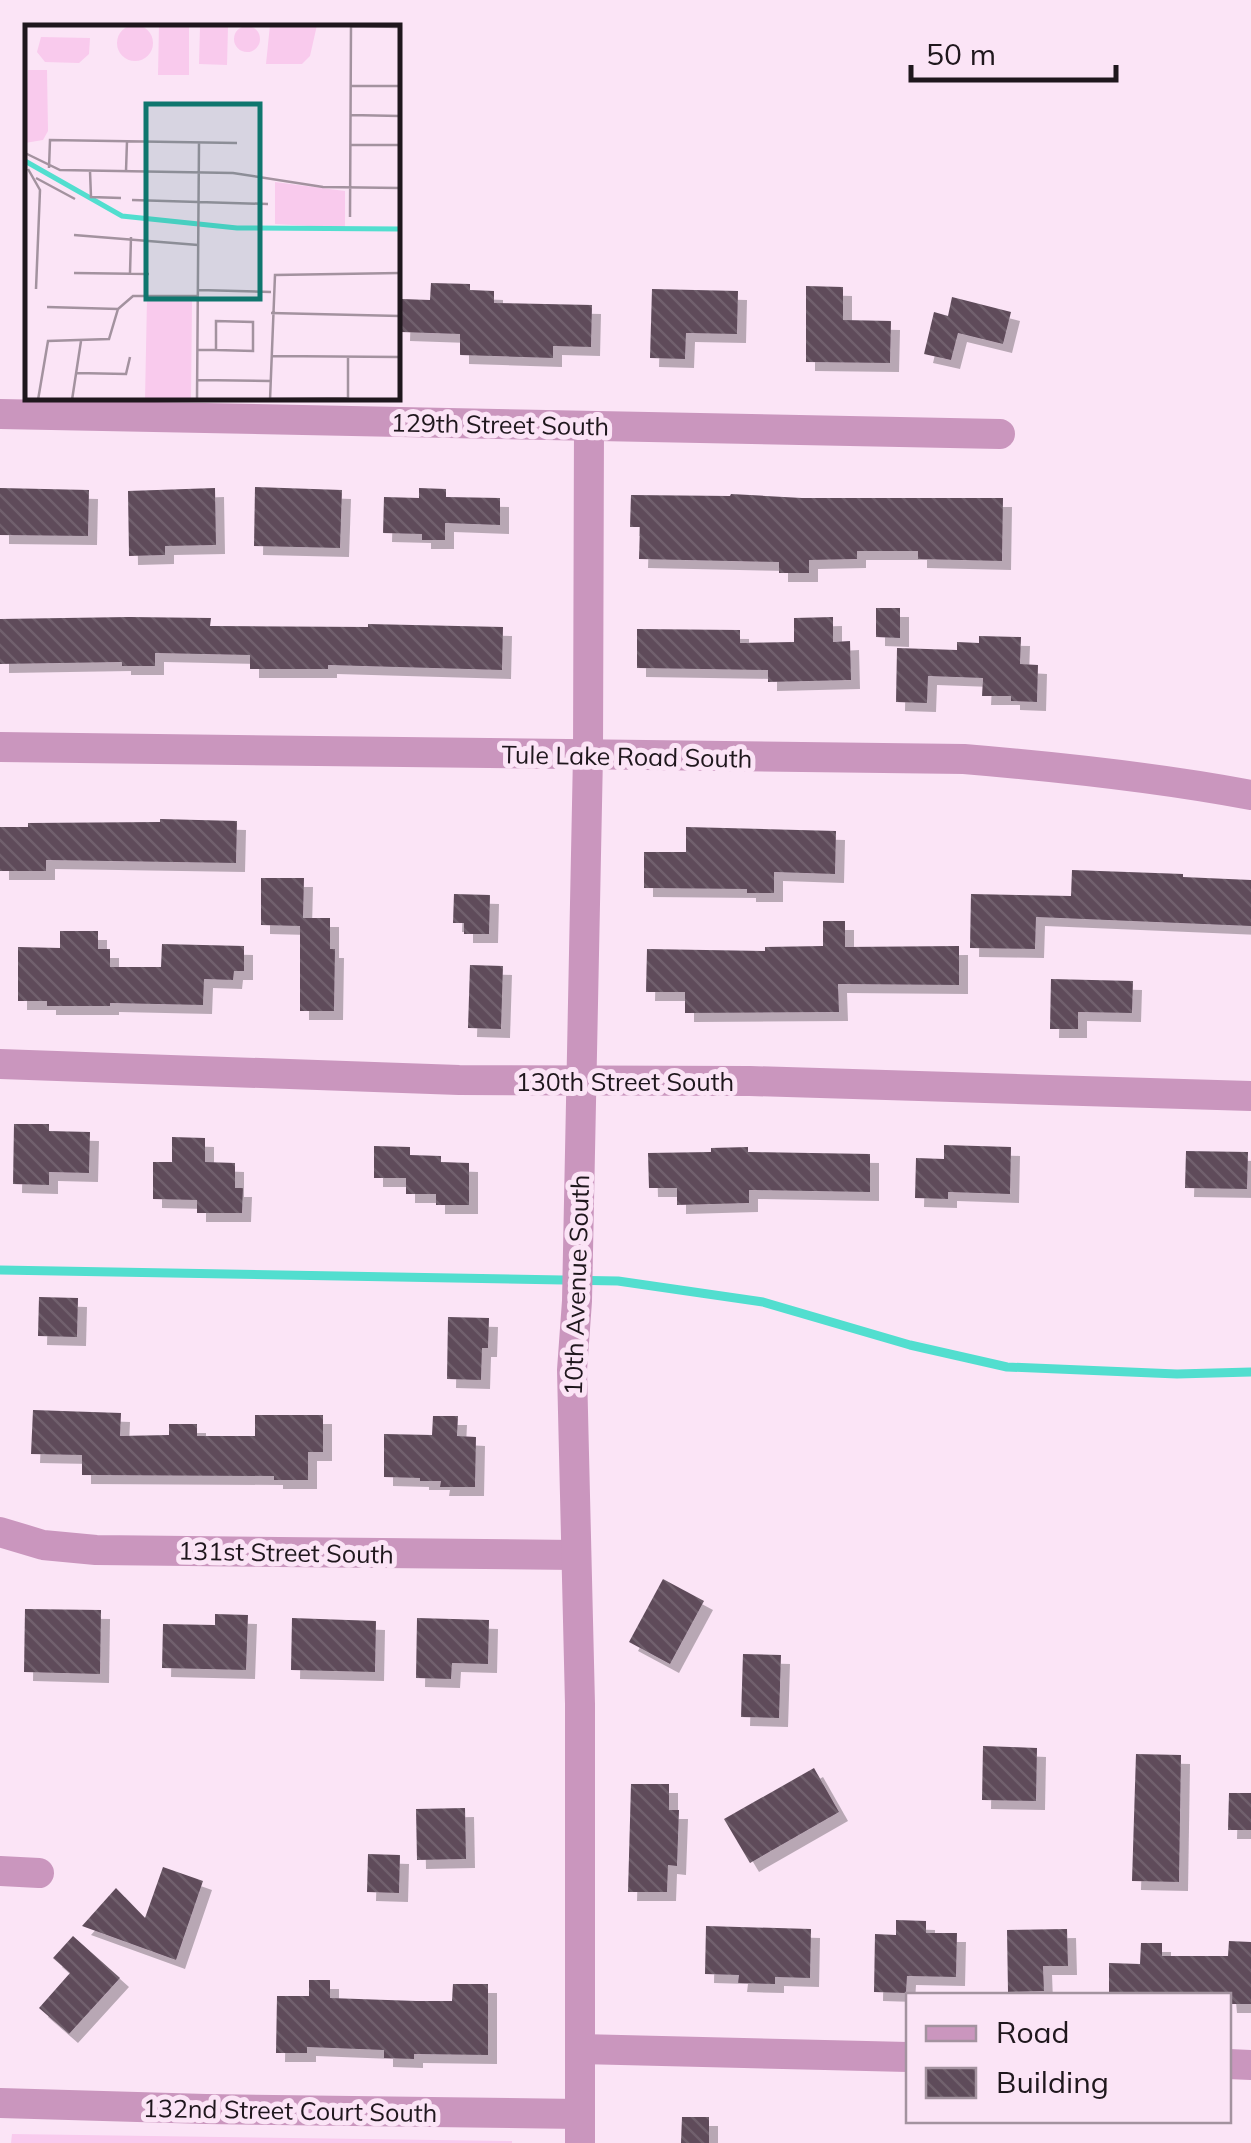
<svg xmlns="http://www.w3.org/2000/svg" width="1251" height="2143" font-family="Mulish,sans-serif">
<style>
.park{fill:url(#park-crowns)}
.lines{fill:none;stroke-linecap:round;stroke-linejoin:round}
.stream{stroke:#52decf;stroke-width:9}
.building{fill:url(#building-back-hatch);filter:url(#shadow)}
.minor{stroke:#ca96be;stroke-width:30}
.labels{text-anchor:middle;dominant-baseline:central;stroke-width:10;stroke-linejoin:round;paint-order:stroke}
.street-label{font-size:25px;fill:#1f171d;stroke:#fbe4f6}
.inset-river{fill:none;stroke:#52decf;stroke-width:5}
.inset-road{fill:none;stroke:#a3929f;stroke-width:2.5}
.view{fill:#0f766e;fill-opacity:0.15;stroke:#0f766e;stroke-width:5}
.inset-edge{fill:none;stroke:#1f171d;stroke-width:5}
</style>
<defs>
<pattern id="park-crowns" width="20" height="18" patternUnits="userSpaceOnUse" patternTransform="scale(2.5)"><rect width="20" height="18" fill="#f9caed"/><path d="M2 6a3 3 0 1 1 6 0M12 15a3 3 0 1 1 6 0" fill="none" stroke="#d5adcb"/></pattern>
<pattern id="building-back-hatch" width="6" height="6" patternUnits="userSpaceOnUse" patternTransform="scale(2.5)"><rect width="6" height="6" fill="#5e4b5a"/><path d="M-1 5l2 2M0 0l6 6M5-1l2 2" fill="none" stroke="#71616d"/></pattern>
<filter id="shadow"><feDropShadow dx="9" dy="9" stdDeviation="0" flood-color="#0004"/></filter>
</defs>
<rect width="100%" height="100%" fill="#fbe4f6"/>
<path class="park" d="M 12,2134 L 512,2141 L 512,2143 L 11,2143 Z"/>
<g class="lines">
<path class="stream" d="M 0,1270 L 618,1281 L 763,1302 L 910,1345 L 1007,1367 L 1177,1374 L 1251,1372"/>
</g>
<g class="building">
<path d="M 431,283 L 470,284 L 470,290 L 494,291 L 494,303 L 592,305 L 591,347 L 553,346 L 553,358 L 460,355 L 460,334 L 401,332 L 402,299 L 430,300 Z"/>
<path d="M 806,286 L 843,287 L 843,320 L 891,321 L 890,363 L 806,362 Z"/>
<path d="M 652,289 L 738,291 L 737,334 L 686,333 L 685,359 L 650,358 Z"/>
<path d="M 952,297 L 1011,312 L 1003,344 L 958,333 L 951,360 L 924,354 L 934,312 L 948,316 Z"/>
<path d="M 255,487 L 342,490 L 340,548 L 254,546 Z"/>
<path d="M 0,488 L 89,490 L 88,536 L 0,535 Z"/>
<path d="M 215,488 L 216,545 L 165,546 L 165,555 L 129,556 L 128,491 Z"/>
<path d="M 419,488 L 446,489 L 446,497 L 500,498 L 500,525 L 445,523 L 445,540 L 422,540 L 422,534 L 383,533 L 384,497 L 419,498 Z"/>
<path d="M 731,494 L 802,498 L 1003,498 L 1002,561 L 918,559 L 918,551 L 857,551 L 857,559 L 809,560 L 809,573 L 779,573 L 779,562 L 639,559 L 640,527 L 630,527 L 631,495 L 730,496 Z"/>
<path d="M 876,608 L 900,608 L 900,638 L 876,637 Z"/>
<path d="M 129,617 L 211,618 L 210,626 L 368,627 L 368,624 L 503,627 L 502,670 L 328,665 L 328,669 L 250,669 L 250,655 L 155,653 L 155,666 L 122,666 L 122,662 L 0,664 L 0,619 Z"/>
<path d="M 833,617 L 833,642 L 850,641 L 851,680 L 768,682 L 768,670 L 637,668 L 637,629 L 740,630 L 740,643 L 794,642 L 794,618 Z"/>
<path d="M 979,636 L 1021,637 L 1020,664 L 1038,665 L 1037,702 L 1011,701 L 1011,696 L 982,696 L 983,678 L 928,676 L 927,703 L 896,702 L 897,648 L 957,650 L 957,642 L 979,643 Z"/>
<path d="M 160,819 L 237,821 L 236,863 L 46,860 L 46,871 L 0,871 L 0,827 L 28,827 L 28,823 L 160,822 Z"/>
<path d="M 686,827 L 836,831 L 835,874 L 774,872 L 774,893 L 747,893 L 747,889 L 644,888 L 644,852 L 686,852 Z"/>
<path d="M 1072,870 L 1183,874 L 1183,877 L 1251,880 L 1251,926 L 1036,917 L 1035,949 L 970,948 L 971,894 L 1071,896 Z"/>
<path d="M 261,878 L 304,878 L 303,918 L 330,918 L 330,949 L 335,949 L 334,1011 L 300,1011 L 300,926 L 261,925 Z"/>
<path d="M 454,894 L 490,895 L 489,934 L 464,934 L 464,923 L 453,923 Z"/>
<path d="M 823,921 L 845,921 L 845,947 L 959,946 L 959,985 L 838,984 L 839,1012 L 685,1013 L 685,992 L 646,992 L 647,949 L 765,951 L 765,947 L 823,946 Z"/>
<path d="M 60,931 L 98,931 L 98,949 L 110,949 L 110,967 L 161,967 L 162,944 L 244,946 L 244,971 L 234,971 L 233,980 L 204,979 L 203,1005 L 110,1003 L 110,1006 L 47,1006 L 47,1001 L 18,1001 L 18,947 L 60,948 Z"/>
<path d="M 470,965 L 503,966 L 501,1029 L 468,1028 Z"/>
<path d="M 1051,979 L 1133,981 L 1132,1013 L 1078,1012 L 1078,1029 L 1050,1029 Z"/>
<path d="M 14,1124 L 49,1124 L 49,1131 L 90,1132 L 89,1173 L 49,1172 L 49,1185 L 13,1184 Z"/>
<path d="M 172,1137 L 205,1138 L 205,1162 L 235,1163 L 235,1188 L 243,1188 L 242,1213 L 197,1213 L 197,1200 L 153,1199 L 153,1162 L 172,1162 Z"/>
<path d="M 944,1145 L 1011,1147 L 1010,1194 L 948,1192 L 948,1199 L 915,1198 L 916,1158 L 944,1159 Z"/>
<path d="M 374,1146 L 410,1147 L 410,1155 L 441,1156 L 441,1162 L 469,1163 L 469,1205 L 436,1205 L 436,1194 L 406,1194 L 406,1178 L 374,1178 Z"/>
<path d="M 748,1147 L 748,1152 L 870,1154 L 870,1192 L 749,1190 L 749,1203 L 677,1205 L 677,1188 L 649,1188 L 648,1153 L 711,1152 L 711,1148 Z"/>
<path d="M 1186,1151 L 1248,1152 L 1247,1189 L 1185,1188 Z"/>
<path d="M 39,1297 L 78,1298 L 77,1337 L 38,1336 Z"/>
<path d="M 448,1317 L 489,1318 L 488,1348 L 482,1348 L 481,1380 L 447,1379 Z"/>
<path d="M 33,1410 L 121,1413 L 120,1436 L 169,1435 L 169,1424 L 197,1424 L 197,1436 L 255,1436 L 255,1415 L 323,1415 L 323,1452 L 308,1452 L 308,1480 L 274,1480 L 274,1476 L 82,1475 L 82,1455 L 31,1454 Z"/>
<path d="M 433,1416 L 458,1416 L 457,1436 L 476,1437 L 475,1487 L 440,1487 L 441,1481 L 420,1481 L 420,1478 L 384,1477 L 384,1434 L 432,1435 Z"/>
<path d="M 663,1579 L 704,1601 L 670,1664 L 629,1642 Z"/>
<path d="M 25,1609 L 101,1610 L 100,1674 L 24,1672 Z"/>
<path d="M 215,1614 L 248,1615 L 246,1670 L 162,1668 L 163,1624 L 215,1625 Z"/>
<path d="M 292,1618 L 376,1621 L 375,1672 L 291,1670 Z"/>
<path d="M 417,1618 L 489,1620 L 488,1664 L 452,1663 L 451,1679 L 416,1678 Z"/>
<path d="M 743,1654 L 781,1655 L 779,1718 L 741,1717 Z"/>
<path d="M 983,1746 L 1037,1748 L 1036,1801 L 982,1800 Z"/>
<path d="M 1136,1754 L 1181,1755 L 1179,1882 L 1132,1881 Z"/>
<path d="M 814,1768 L 839,1812 L 750,1863 L 724,1819 Z"/>
<path d="M 631,1784 L 669,1784 L 669,1810 L 679,1810 L 677,1866 L 668,1865 L 667,1892 L 628,1892 Z"/>
<path d="M 1229,1793 L 1251,1793 L 1251,1830 L 1228,1830 Z"/>
<path d="M 465,1808 L 466,1859 L 417,1860 L 416,1809 Z"/>
<path d="M 368,1854 L 400,1855 L 399,1893 L 367,1892 Z"/>
<path d="M 163,1867 L 203,1881 L 176,1960 L 82,1926 L 116,1888 L 145,1918 Z"/>
<path d="M 896,1920 L 926,1921 L 926,1933 L 957,1933 L 956,1977 L 907,1976 L 906,1993 L 874,1992 L 875,1934 L 896,1935 Z"/>
<path d="M 706,1926 L 811,1929 L 810,1978 L 775,1977 L 775,1984 L 738,1983 L 739,1975 L 705,1974 Z"/>
<path d="M 1067,1929 L 1068,1966 L 1043,1966 L 1044,1991 L 1008,1992 L 1007,1930 Z"/>
<path d="M 73,1936 L 120,1978 L 69,2034 L 39,2008 L 70,1973 L 53,1958 Z"/>
<path d="M 1229,1941 L 1251,1942 L 1251,2004 L 1228,2004 L 1227,1993 L 1146,1992 L 1146,1996 L 1109,1996 L 1109,1963 L 1140,1964 L 1141,1943 L 1162,1943 L 1162,1956 L 1228,1956 Z"/>
<path d="M 309,1980 L 330,1980 L 330,1998 L 416,2001 L 452,2001 L 453,1984 L 488,1984 L 488,2055 L 414,2054 L 414,2059 L 384,2058 L 384,2050 L 307,2047 L 307,2053 L 276,2053 L 277,1996 L 309,1996 Z"/>
<path d="M 682,2117 L 709,2117 L 709,2143 L 681,2143 Z"/>
</g>
<g class="lines">
<g class="minor">
<path d="M 0,414 L 1000,434"/>
<path d="M 0,747 L 964,759 C 1060,767 1156,777 1251,795"/>
<path d="M 0,1064 L 459,1080 L 750,1081 L 1251,1096"/>
<path d="M 0,1532 L 43,1545 L 96,1550 L 575,1555"/>
<path d="M 0,1871 L 39,1873"/>
<path d="M 580,2049 L 908,2057"/>
<path d="M 1228,2064 L 1251,2065"/>
<path d="M 0,2103 L 206,2109 L 580,2114"/>
<path d="M 580,2143 L 580,1704 L 572,1370 L 577,1301 L 588,755 L 589,426"/>
</g>
</g>
<g class="labels">
<g class="street-label">
<text transform="translate(500 424) rotate(1)">129th Street South</text>
<text transform="translate(627 756) rotate(1)">Tule Lake Road South</text>
<text x="625" y="1081">130th Street South</text>
<text transform="translate(576 1285) rotate(-88)">10th Avenue South</text>
<text transform="translate(286 1552) rotate(1)">131st Street South</text>
<text transform="translate(290 2110) rotate(1)">132nd Street Court South</text>
</g>
</g>
<g transform="translate(25 25)">
<rect width="375" height="375" fill="#fbe4f6"/>
<path d="M92 18a18 18 0 1 1 36 0a18 18 0 1 1-36 0ZM 134,0 L 164,0 L 164,50 L 133,50 ZM 245,0 L 292,0 L 285,31 L 277,39 L 241,39 ZM209 14a13 13 0 1 1 26 0a13 13 0 1 1-26 0ZM 175,2 L 203,2 L 202,40 L 174,39 ZM 16,12 L 65,13 L 64,29 L 54,38 L 20,37 L 12,27 ZM 3,45 L 22,45 L 23,106 L 18,115 L 0,118 Z" fill="#f9caed"/>
<path d="M 250,157 L 320,166 L 320,203 L 250,199 ZM 122,273 L 167,274 L 166,375 L 120,375 Z" fill="#f9caed"/>
<path class="inset-river" d="M 0,136 L 97,191 L 212,203 L 375,204"/>
<path class="inset-road" d="M 326,1 L 375,2M 326,61 L 375,61M 325,90 L 375,91M 325,120 L 375,120M 0,128 L 35,145 L 208,148 L 298,162 L 375,163M 24,143 L 25,115 L 212,118M 3,144 L 15,165 L 11,264M 65,146 L 66,172 L 96,173M 101,146 L 102,116M 11,153 L 50,174M 107,175 L 243,179M 325,192 L 326,0M 49,210 L 173,220M 49,248 L 124,249M 105,248 L 106,212M 174,265 L 246,267M 22,282 L 93,284M 246,288 L 375,291M 173,325 L 191,325 L 228,326 L 228,297 L 191,296 L 191,325M 246,331 L 375,332M 323,332 L 323,374M 51,348 L 101,349 L 105,332M 172,355 L 245,356M 245,374 L 323,373M 13,375 L 23,316 L 84,314 L 93,284 L 108,271 L 174,271M 47,375 L 56,316M 172,375 L 174,117M 245,375 L 250,250 L 375,248"/>
<path class="view" d="M 121,79 L 235,79 L 235,274 L 121,274 Z"/>
<rect width="375" height="375" class="inset-edge"/>
</g>
<rect x="906" y="1993" width="325" height="130" fill="#fbe4f6" stroke="#a3929f" stroke-width="2.5"/>
<rect x="926" y="2026" width="50" height="15" fill="#ca96be" stroke="#a3929f" stroke-width="2.5"/>
<text x="996" y="2043" font-size="30" fill="#1f171d">Road</text>
<rect x="926" y="2068" width="50" height="30" fill="url(#building-back-hatch)" stroke="#a3929f" stroke-width="2.5"/>
<text x="996" y="2093" font-size="30" fill="#1f171d">Building</text>
<path d="M911 65v15h205v-15" fill="none" stroke="#1f171d" stroke-width="5"/>
<text x="926" y="65" font-size="30" fill="#1f171d" stroke="#fbe4f6" stroke-width="8" paint-order="stroke">50 m</text>
</svg>
